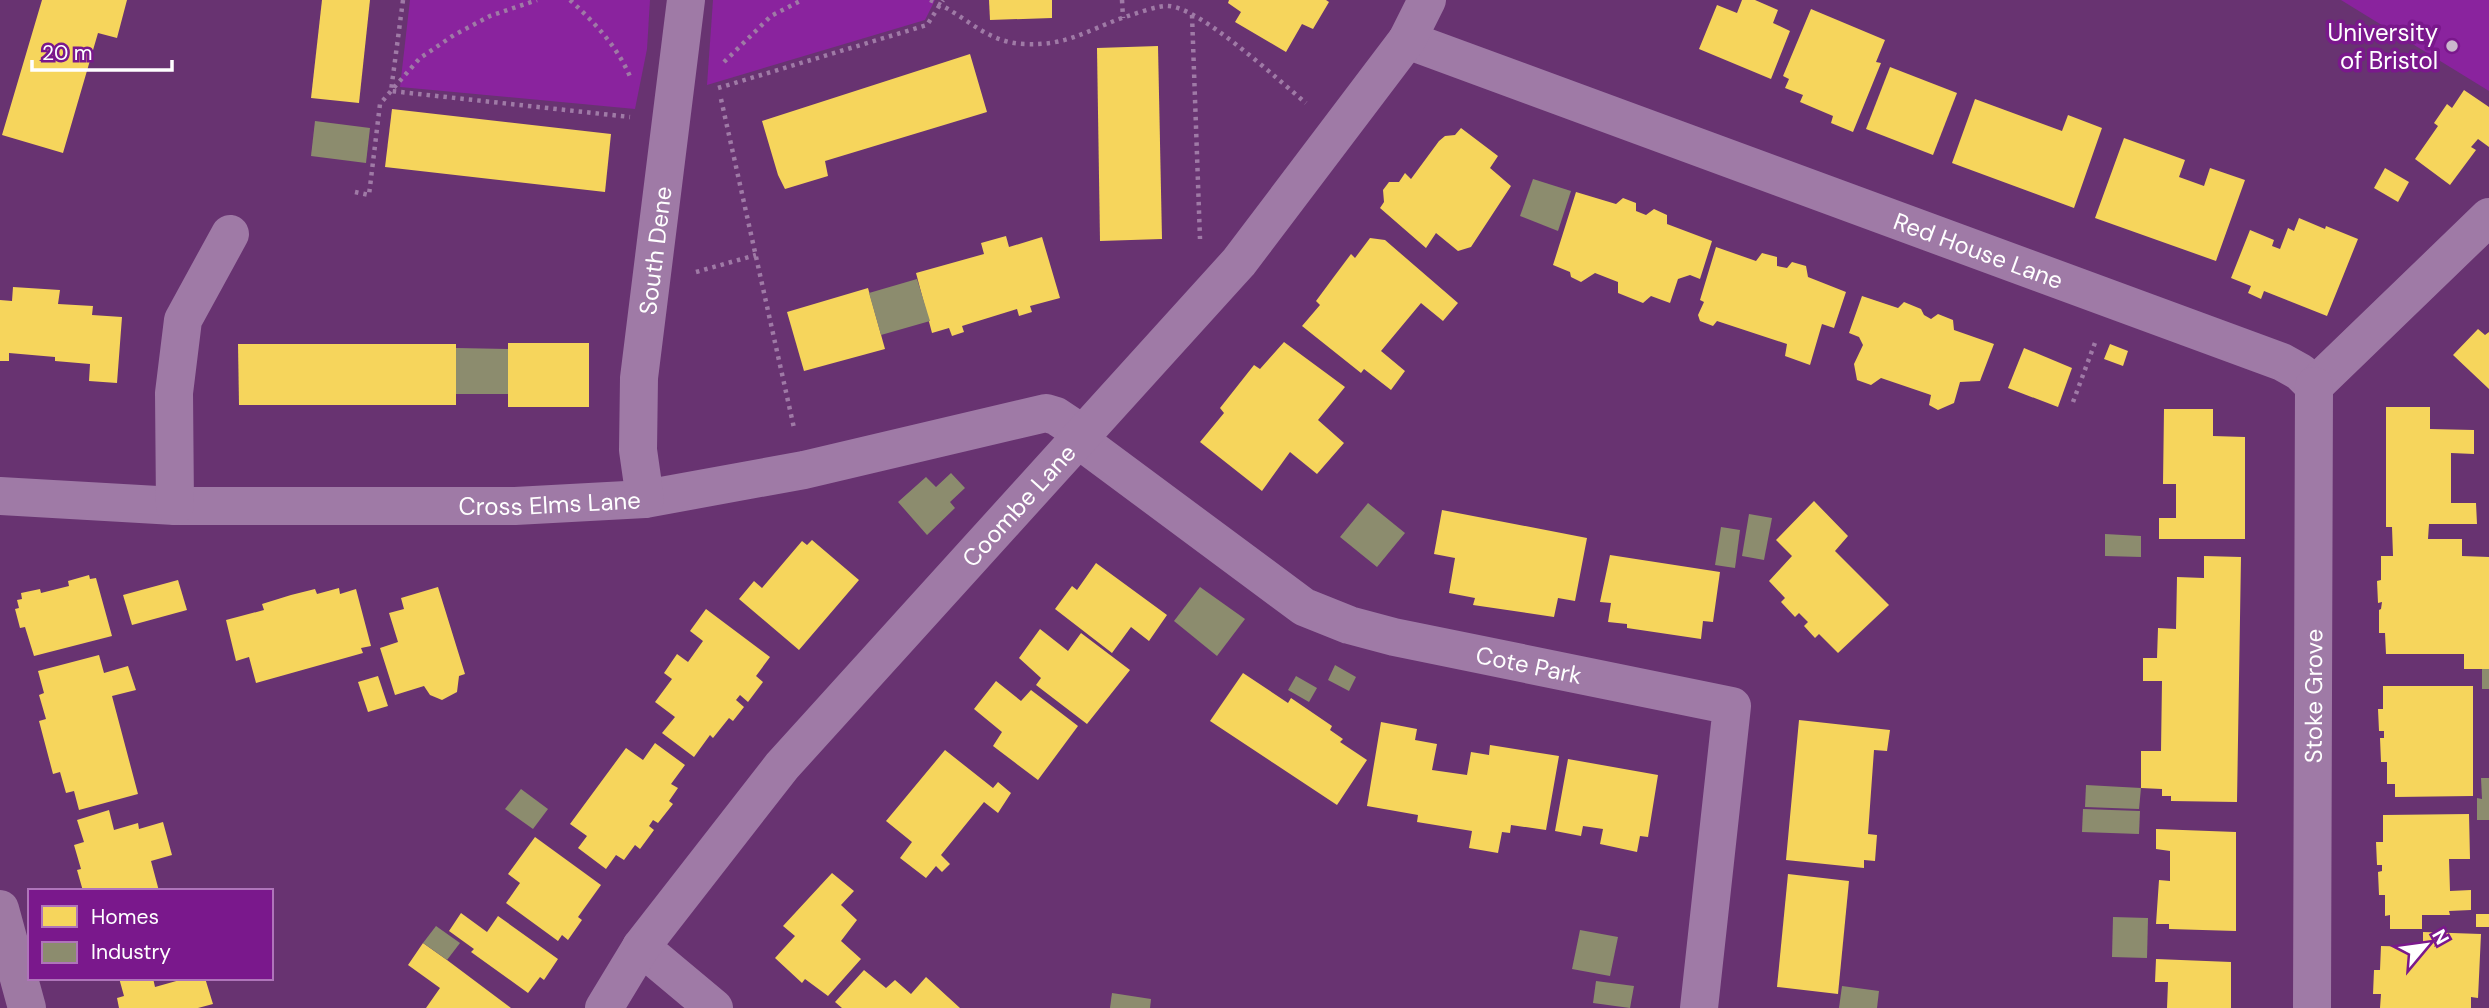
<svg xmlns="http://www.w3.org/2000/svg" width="2489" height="1008" font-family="'DM Sans',sans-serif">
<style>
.green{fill:#8a239e}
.homes{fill:#f6d55c}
.industry{fill:#8c8c6e}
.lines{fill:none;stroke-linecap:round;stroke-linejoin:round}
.path{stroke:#9f7aa6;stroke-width:4.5;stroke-dasharray:3.5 5;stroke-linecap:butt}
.minor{stroke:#9f7aa6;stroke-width:38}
.major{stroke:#9e79a3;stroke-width:38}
.poi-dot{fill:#cab8cd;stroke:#7a188c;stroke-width:2.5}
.labels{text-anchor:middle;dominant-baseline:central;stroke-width:7;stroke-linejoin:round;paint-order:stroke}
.poi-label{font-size:24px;fill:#fff;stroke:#7a188c;text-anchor:end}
.street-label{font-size:24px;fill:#fff;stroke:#7a188c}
</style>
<rect width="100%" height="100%" fill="#683371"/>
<g class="green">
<path d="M 410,0 L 650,0 L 647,49 L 635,109 L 400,87 Z"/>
<path d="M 713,0 L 935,0 L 925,20 L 707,85 Z"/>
<path d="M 2341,0 L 2489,0 L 2489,91 Z"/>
</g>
<g class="homes">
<path d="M 42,0 L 127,0 L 117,38 L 98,33 L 63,153 L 2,135 Z"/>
<path d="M 322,0 L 370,0 L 359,103 L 311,98 Z"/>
<path d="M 989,0 L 1052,0 L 1052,18 L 990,20 Z"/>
<path d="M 1229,0 L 1326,0 L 1329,2 L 1313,29 L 1302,24 L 1286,52 L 1235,22 L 1241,12 L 1228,3 Z"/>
<path d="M 1742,0 L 1755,0 L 1778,10 L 1773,23 L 1790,31 L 1771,79 L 1699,49 L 1717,5 L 1737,13 Z"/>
<path d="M 1811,9 L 1885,40 L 1876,62 L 1881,63 L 1853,132 L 1831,123 L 1833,116 L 1800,102 L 1803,95 L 1785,88 L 1789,79 L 1783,76 Z"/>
<path d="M 1158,46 L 1162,239 L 1100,241 L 1097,48 Z"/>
<path d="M 970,54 L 987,112 L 825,161 L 828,176 L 785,189 L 778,175 L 762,121 Z"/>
<path d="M 1890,67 L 1957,93 L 1933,155 L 1866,129 Z"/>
<path d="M 2464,90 L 2489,107 L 2489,147 L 2478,139 L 2471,147 L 2476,150 L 2450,185 L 2415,159 L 2438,126 L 2434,123 L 2447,104 L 2452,108 Z"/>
<path d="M 1975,99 L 2062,131 L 2068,115 L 2102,128 L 2074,208 L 1952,163 Z"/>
<path d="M 392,109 L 611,134 L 605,192 L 385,167 Z"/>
<path d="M 1461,128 L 1498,156 L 1490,168 L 1511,186 L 1471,247 L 1458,251 L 1436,233 L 1426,248 L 1380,208 L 1384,202 L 1383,190 L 1389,182 L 1399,182 L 1405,173 L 1411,179 L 1439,141 L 1445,136 L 1455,135 Z"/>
<path d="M 2124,138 L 2185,160 L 2179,177 L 2204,186 L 2210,168 L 2245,180 L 2216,261 L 2095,218 Z"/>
<path d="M 2385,168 L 2409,182 L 2398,202 L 2374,188 Z"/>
<path d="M 1576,192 L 1616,204 L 1623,198 L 1636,203 L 1636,211 L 1646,215 L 1654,209 L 1667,215 L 1667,224 L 1712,241 L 1700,279 L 1690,275 L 1678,279 L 1670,303 L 1651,296 L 1643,303 L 1618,293 L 1618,282 L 1595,273 L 1581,282 L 1571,277 L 1570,272 L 1553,265 Z"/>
<path d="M 2299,218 L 2325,229 L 2326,226 L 2358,239 L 2327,316 L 2264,291 L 2261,299 L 2248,293 L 2251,286 L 2231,278 L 2250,230 L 2274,240 L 2272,246 L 2280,249 L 2288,228 L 2294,231 Z"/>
<path d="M 1006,236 L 1009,247 L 1042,237 L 1060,298 L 1030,306 L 1032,312 L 1019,316 L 1017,309 L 962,326 L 964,332 L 952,336 L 949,328 L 932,333 L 916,273 L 984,254 L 981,243 Z"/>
<path d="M 1370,238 L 1385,240 L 1458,303 L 1443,321 L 1421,303 L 1381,351 L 1405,371 L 1391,390 L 1364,369 L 1361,373 L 1302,326 L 1320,305 L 1316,301 L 1333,278 L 1351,254 L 1355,258 Z"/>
<path d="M 1716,247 L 1756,261 L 1762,253 L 1777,257 L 1777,266 L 1787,268 L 1792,262 L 1806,266 L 1808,277 L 1846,292 L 1834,328 L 1822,324 L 1810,365 L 1785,356 L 1787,344 L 1717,321 L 1713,326 L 1700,321 L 1698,315 L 1704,302 L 1700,300 Z"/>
<path d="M 13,287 L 60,290 L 58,304 L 93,306 L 92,315 L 122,317 L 117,383 L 89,381 L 90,364 L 55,361 L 55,357 L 9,353 L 9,361 L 0,361 L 0,300 L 12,301 Z"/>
<path d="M 868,288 L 885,349 L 804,371 L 787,312 Z"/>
<path d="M 1862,296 L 1898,308 L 1904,302 L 1921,309 L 1924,315 L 1931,319 L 1938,314 L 1953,320 L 1954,330 L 1994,344 L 1980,381 L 1960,382 L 1954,403 L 1938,410 L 1929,405 L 1931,395 L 1881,378 L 1871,385 L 1857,380 L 1854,364 L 1863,345 L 1859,337 L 1849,333 Z"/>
<path d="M 2478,329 L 2485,335 L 2489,332 L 2489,389 L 2453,355 Z"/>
<path d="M 1284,342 L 1345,387 L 1318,420 L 1344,443 L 1317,474 L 1290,452 L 1262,491 L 1200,442 L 1224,413 L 1220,408 L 1254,365 L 1260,369 Z"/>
<rect x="508" y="343" width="81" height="64"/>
<path d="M 238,344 L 456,344 L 456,405 L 239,405 Z"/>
<path d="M 2110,344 L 2128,351 L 2123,366 L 2104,359 Z"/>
<path d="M 2024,348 L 2072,368 L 2058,407 L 2008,388 Z"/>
<path d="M 2386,407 L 2430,407 L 2430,429 L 2474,430 L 2474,454 L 2451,453 L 2451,503 L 2476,503 L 2477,524 L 2429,524 L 2428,539 L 2462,539 L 2462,556 L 2489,557 L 2489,669 L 2464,669 L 2464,654 L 2386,654 L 2385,633 L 2379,633 L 2379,610 L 2381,609 L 2382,602 L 2378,603 L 2377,581 L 2381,580 L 2381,556 L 2393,556 L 2392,527 L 2386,527 Z"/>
<path d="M 2164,409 L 2213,409 L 2213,436 L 2245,437 L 2245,539 L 2159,539 L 2159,518 L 2176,518 L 2176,484 L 2163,484 Z"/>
<path d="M 1814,501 L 1848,536 L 1835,551 L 1889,605 L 1838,653 L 1819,634 L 1815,638 L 1804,626 L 1808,622 L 1799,613 L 1795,617 L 1781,602 L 1785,598 L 1769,581 L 1792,556 L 1776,540 Z"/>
<path d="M 1442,510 L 1587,538 L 1575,601 L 1558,598 L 1554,617 L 1473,605 L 1475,598 L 1449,593 L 1455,558 L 1434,554 Z"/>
<path d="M 812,540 L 859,580 L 799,650 L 739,599 L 754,581 L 762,588 L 802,541 L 807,545 Z"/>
<path d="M 1610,555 L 1720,572 L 1713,622 L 1703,621 L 1701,639 L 1627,628 L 1627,624 L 1608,622 L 1611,603 L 1600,602 Z"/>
<path d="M 2204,556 L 2241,557 L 2237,802 L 2171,801 L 2171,796 L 2162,796 L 2162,789 L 2141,788 L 2141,751 L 2161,751 L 2162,681 L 2143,681 L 2143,658 L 2157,658 L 2158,628 L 2176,629 L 2177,577 L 2204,578 Z"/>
<path d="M 1096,563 L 1167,615 L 1149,641 L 1131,627 L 1112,653 L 1055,609 L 1072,586 L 1077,590 Z"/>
<path d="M 89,575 L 90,579 L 96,578 L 112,636 L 34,656 L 25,627 L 20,628 L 15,609 L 19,608 L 17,600 L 22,599 L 21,593 L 40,589 L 41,593 L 69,586 L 68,581 Z"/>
<path d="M 178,580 L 187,610 L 132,625 L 123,595 Z"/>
<path d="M 438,587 L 465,674 L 459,676 L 457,692 L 442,700 L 430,695 L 424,686 L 395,695 L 380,648 L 398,642 L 389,613 L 404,609 L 401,598 Z"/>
<path d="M 339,588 L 340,594 L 356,589 L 371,646 L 361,648 L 363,653 L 256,683 L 249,657 L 236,661 L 226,620 L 264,610 L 262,604 L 291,595 L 315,589 L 317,594 Z"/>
<path d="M 706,609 L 770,657 L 756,676 L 763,682 L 748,702 L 740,695 L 736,700 L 744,707 L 733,721 L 729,718 L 713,738 L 710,735 L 694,757 L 662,733 L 675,717 L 655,702 L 672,679 L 664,673 L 677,654 L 688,662 L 703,641 L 690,631 Z"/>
<path d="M 1040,629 L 1068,651 L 1081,633 L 1130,670 L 1087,724 L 1036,685 L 1041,678 L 1019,658 Z"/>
<path d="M 99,655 L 104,673 L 128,666 L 136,690 L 112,696 L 138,794 L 79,810 L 74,791 L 66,793 L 60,772 L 53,774 L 39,721 L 46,719 L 39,695 L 44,693 L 38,671 Z"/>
<path d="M 1243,673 L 1288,703 L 1291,698 L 1332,726 L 1330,730 L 1343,739 L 1340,742 L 1367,760 L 1337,805 L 1210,721 Z"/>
<path d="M 378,676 L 388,706 L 368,712 L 358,682 Z"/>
<path d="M 996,681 L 1021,701 L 1031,690 L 1078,726 L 1038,780 L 993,746 L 1002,732 L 974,709 Z"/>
<path d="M 2383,686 L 2473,686 L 2473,796 L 2395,797 L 2395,784 L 2387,784 L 2387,762 L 2381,762 L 2380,738 L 2384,738 L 2384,731 L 2379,731 L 2378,709 L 2383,709 Z"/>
<path d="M 1799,720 L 1890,730 L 1887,751 L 1874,750 L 1868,834 L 1877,835 L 1875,861 L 1864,860 L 1864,868 L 1786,860 Z"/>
<path d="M 1381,722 L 1417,729 L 1415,740 L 1437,744 L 1432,770 L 1467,775 L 1471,752 L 1489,755 L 1490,745 L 1559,756 L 1546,830 L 1511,825 L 1510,833 L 1502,832 L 1498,853 L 1469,848 L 1472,831 L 1417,822 L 1418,815 L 1367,806 Z"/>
<path d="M 655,743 L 685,765 L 671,784 L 678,788 L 669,801 L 673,804 L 658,823 L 653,820 L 649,826 L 654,830 L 640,849 L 635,845 L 624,860 L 616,855 L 606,869 L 578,848 L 587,836 L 570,824 L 626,748 L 643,760 Z"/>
<path d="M 945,750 L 993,788 L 998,782 L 1011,793 L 998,813 L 984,802 L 941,855 L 950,864 L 942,872 L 936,866 L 926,878 L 900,858 L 912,842 L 886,821 Z"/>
<path d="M 1568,759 L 1658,775 L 1648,837 L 1640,836 L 1637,852 L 1600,844 L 1603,829 L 1583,826 L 1581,836 L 1555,831 Z"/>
<path d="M 109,810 L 114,830 L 138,823 L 139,829 L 163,822 L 172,855 L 151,861 L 159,891 L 83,891 L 77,870 L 81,869 L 74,845 L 84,842 L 77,820 Z"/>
<path d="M 2469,814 L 2470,859 L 2449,859 L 2450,891 L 2471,890 L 2471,910 L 2449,911 L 2450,915 L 2422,915 L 2422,929 L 2390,929 L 2390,915 L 2385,916 L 2385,895 L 2379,895 L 2378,872 L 2382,871 L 2382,865 L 2377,865 L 2376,842 L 2383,842 L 2383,815 Z"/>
<path d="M 2156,829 L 2236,832 L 2236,931 L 2169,929 L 2169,924 L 2156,924 L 2159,880 L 2170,881 L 2170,851 L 2156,849 Z"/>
<path d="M 535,837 L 601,885 L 578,917 L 582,920 L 568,940 L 562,935 L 558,941 L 506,903 L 520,883 L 508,874 Z"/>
<path d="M 832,873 L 854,891 L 841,905 L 857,920 L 841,941 L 861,959 L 828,996 L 805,979 L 802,983 L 775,958 L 795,936 L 783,926 Z"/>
<path d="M 1788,874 L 1849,881 L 1838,994 L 1777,987 Z"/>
<path d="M 461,913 L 487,932 L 498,916 L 558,959 L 544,980 L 540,977 L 528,993 L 471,952 L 474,949 L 449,931 Z"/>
<rect x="2476" y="914" width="13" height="13"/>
<path d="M 2423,932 L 2481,934 L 2478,998 L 2471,997 L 2471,1008 L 2380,1008 L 2381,994 L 2373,994 L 2374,970 L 2380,970 L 2381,946 L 2423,947 Z"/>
<path d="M 423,943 L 447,960 L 511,1008 L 426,1008 L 440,988 L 408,965 Z"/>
<path d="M 2156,959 L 2231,962 L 2231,1008 L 2167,1008 L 2168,982 L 2155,982 Z"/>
<path d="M 864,970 L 886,988 L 895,980 L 911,994 L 926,977 L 960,1008 L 842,1008 L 835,1002 Z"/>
<path d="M 119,978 L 153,978 L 155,987 L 187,978 L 205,978 L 213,1004 L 198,1008 L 119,1008 L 117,998 L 124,996 Z"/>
</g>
<g class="industry">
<path d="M 315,121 L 370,128 L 366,163 L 311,156 Z"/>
<path d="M 1533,179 L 1571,191 L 1558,231 L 1520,216 Z"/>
<path d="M 917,279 L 930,321 L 881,335 L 869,293 Z"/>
<path d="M 456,348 L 508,349 L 508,394 L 456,394 Z"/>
<path d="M 951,473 L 965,488 L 950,502 L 955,508 L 927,535 L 898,502 L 926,477 L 936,487 Z"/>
<path d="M 1368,503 L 1405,533 L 1377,567 L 1340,537 Z"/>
<path d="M 1749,514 L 1772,518 L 1764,560 L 1742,556 Z"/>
<path d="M 1721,527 L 1740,530 L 1735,568 L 1715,565 Z"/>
<path d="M 2105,534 L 2141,536 L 2141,557 L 2105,556 Z"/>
<path d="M 1200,587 L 1245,619 L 1217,656 L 1174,621 Z"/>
<path d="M 1335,665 L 1356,677 L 1349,691 L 1328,680 Z"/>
<rect x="2482" y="669" width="7" height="20"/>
<path d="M 1296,676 L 1317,688 L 1309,702 L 1288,690 Z"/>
<path d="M 2481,778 L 2489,778 L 2489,820 L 2477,820 L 2477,798 L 2482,799 Z"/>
<path d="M 2086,785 L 2141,788 L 2139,809 L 2085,807 Z"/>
<path d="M 521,789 L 548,809 L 533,829 L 505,809 Z"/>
<path d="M 2083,809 L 2140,811 L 2139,834 L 2082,832 Z"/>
<path d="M 2113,917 L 2148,918 L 2147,958 L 2112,957 Z"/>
<path d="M 436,926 L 460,943 L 447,960 L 423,943 Z"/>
<path d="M 1580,930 L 1618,937 L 1610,976 L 1572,969 Z"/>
<path d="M 1596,981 L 1634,986 L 1630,1008 L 1593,1003 Z"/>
<path d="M 1842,986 L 1879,991 L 1877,1008 L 1839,1008 Z"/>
<path d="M 1112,993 L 1151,999 L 1150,1008 L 1110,1008 Z"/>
</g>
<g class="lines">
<g class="path">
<path d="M 403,0 L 391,91 L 630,117"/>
<path d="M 570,0 C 595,23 618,47 631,79"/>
<path d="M 930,0 C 965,14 985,43 1025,44 C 1066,46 1086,31 1122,18 C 1132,15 1158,5 1168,6 C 1200,7 1279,81 1306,103"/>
<path d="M 1122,0 L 1123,18"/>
<path d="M 1192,15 L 1200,239"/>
<path d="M 724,62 L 771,16 L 802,0"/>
<path d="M 718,88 L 927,25 L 943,0"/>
<path d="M 721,99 L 794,428"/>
<path d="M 355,192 L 369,195 L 380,104 L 391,91 L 420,58 L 454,35 L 490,16 L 537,0"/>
<path d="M 696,272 L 756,255"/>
<path d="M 2073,402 L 2096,340"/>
</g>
<g class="minor">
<path id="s1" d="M 1407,40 L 2282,362 L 2300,372 L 2314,386"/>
<path d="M 2314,386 L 2489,217"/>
<path id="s2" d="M 1079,440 L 1304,607 L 1349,625 L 1394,637 L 1732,706 L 1699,1008"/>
<path id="s3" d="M 0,496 L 175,506 L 515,506 L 645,499 L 804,470 L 1046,413 L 1056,416 L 1083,434"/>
<path id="s4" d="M 645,499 L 638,450 L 639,378 L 686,0"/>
<path d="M 175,506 L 174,393 L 183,320 L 230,234"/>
<path d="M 641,947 L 714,1008"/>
<path id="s5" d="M 604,1008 L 641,947 L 782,766 L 1239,262 L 1407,40 L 1427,0"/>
<path id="s6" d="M 2312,1008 L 2314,386"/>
</g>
<path class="major" d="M 0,909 L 27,1008"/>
</g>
<circle class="poi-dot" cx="2452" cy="46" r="7"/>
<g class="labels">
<g class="poi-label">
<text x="2438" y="32">University<tspan x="2438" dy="28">of Bristol</tspan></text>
</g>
<g class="street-label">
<text stroke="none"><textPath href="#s4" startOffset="250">South Dene</textPath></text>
<text stroke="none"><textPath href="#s1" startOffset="609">Red House Lane</textPath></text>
<text stroke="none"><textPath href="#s3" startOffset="550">Cross Elms Lane</textPath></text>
<text stroke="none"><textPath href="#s5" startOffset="653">Coombe Lane</textPath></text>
<text stroke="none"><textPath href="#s2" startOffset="513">Cote Park</textPath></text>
<text stroke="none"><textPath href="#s6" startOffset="312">Stoke Grove</textPath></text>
</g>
</g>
<rect x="28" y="889" width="245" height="91" fill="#7a188c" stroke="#af74ba" stroke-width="2"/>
<rect x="42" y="906" width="35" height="21" fill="#f6d55c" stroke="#af74ba" stroke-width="2"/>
<text x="91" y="924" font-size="21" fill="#ffffff">Homes</text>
<rect x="42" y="942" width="35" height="21" fill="#8c8c6e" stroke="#af74ba" stroke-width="2"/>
<text x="91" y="959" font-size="21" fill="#ffffff">Industry</text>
<g transform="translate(2426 945) rotate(61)" stroke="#7a188c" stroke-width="5" paint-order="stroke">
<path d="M0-5L12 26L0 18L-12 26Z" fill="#ffffff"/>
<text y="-10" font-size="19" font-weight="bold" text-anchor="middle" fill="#ffffff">N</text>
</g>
<path d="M32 60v10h140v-10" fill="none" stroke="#ffffff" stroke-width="3.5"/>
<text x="42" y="60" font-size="21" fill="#ffffff" stroke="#7a188c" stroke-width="5" paint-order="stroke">20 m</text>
</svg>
